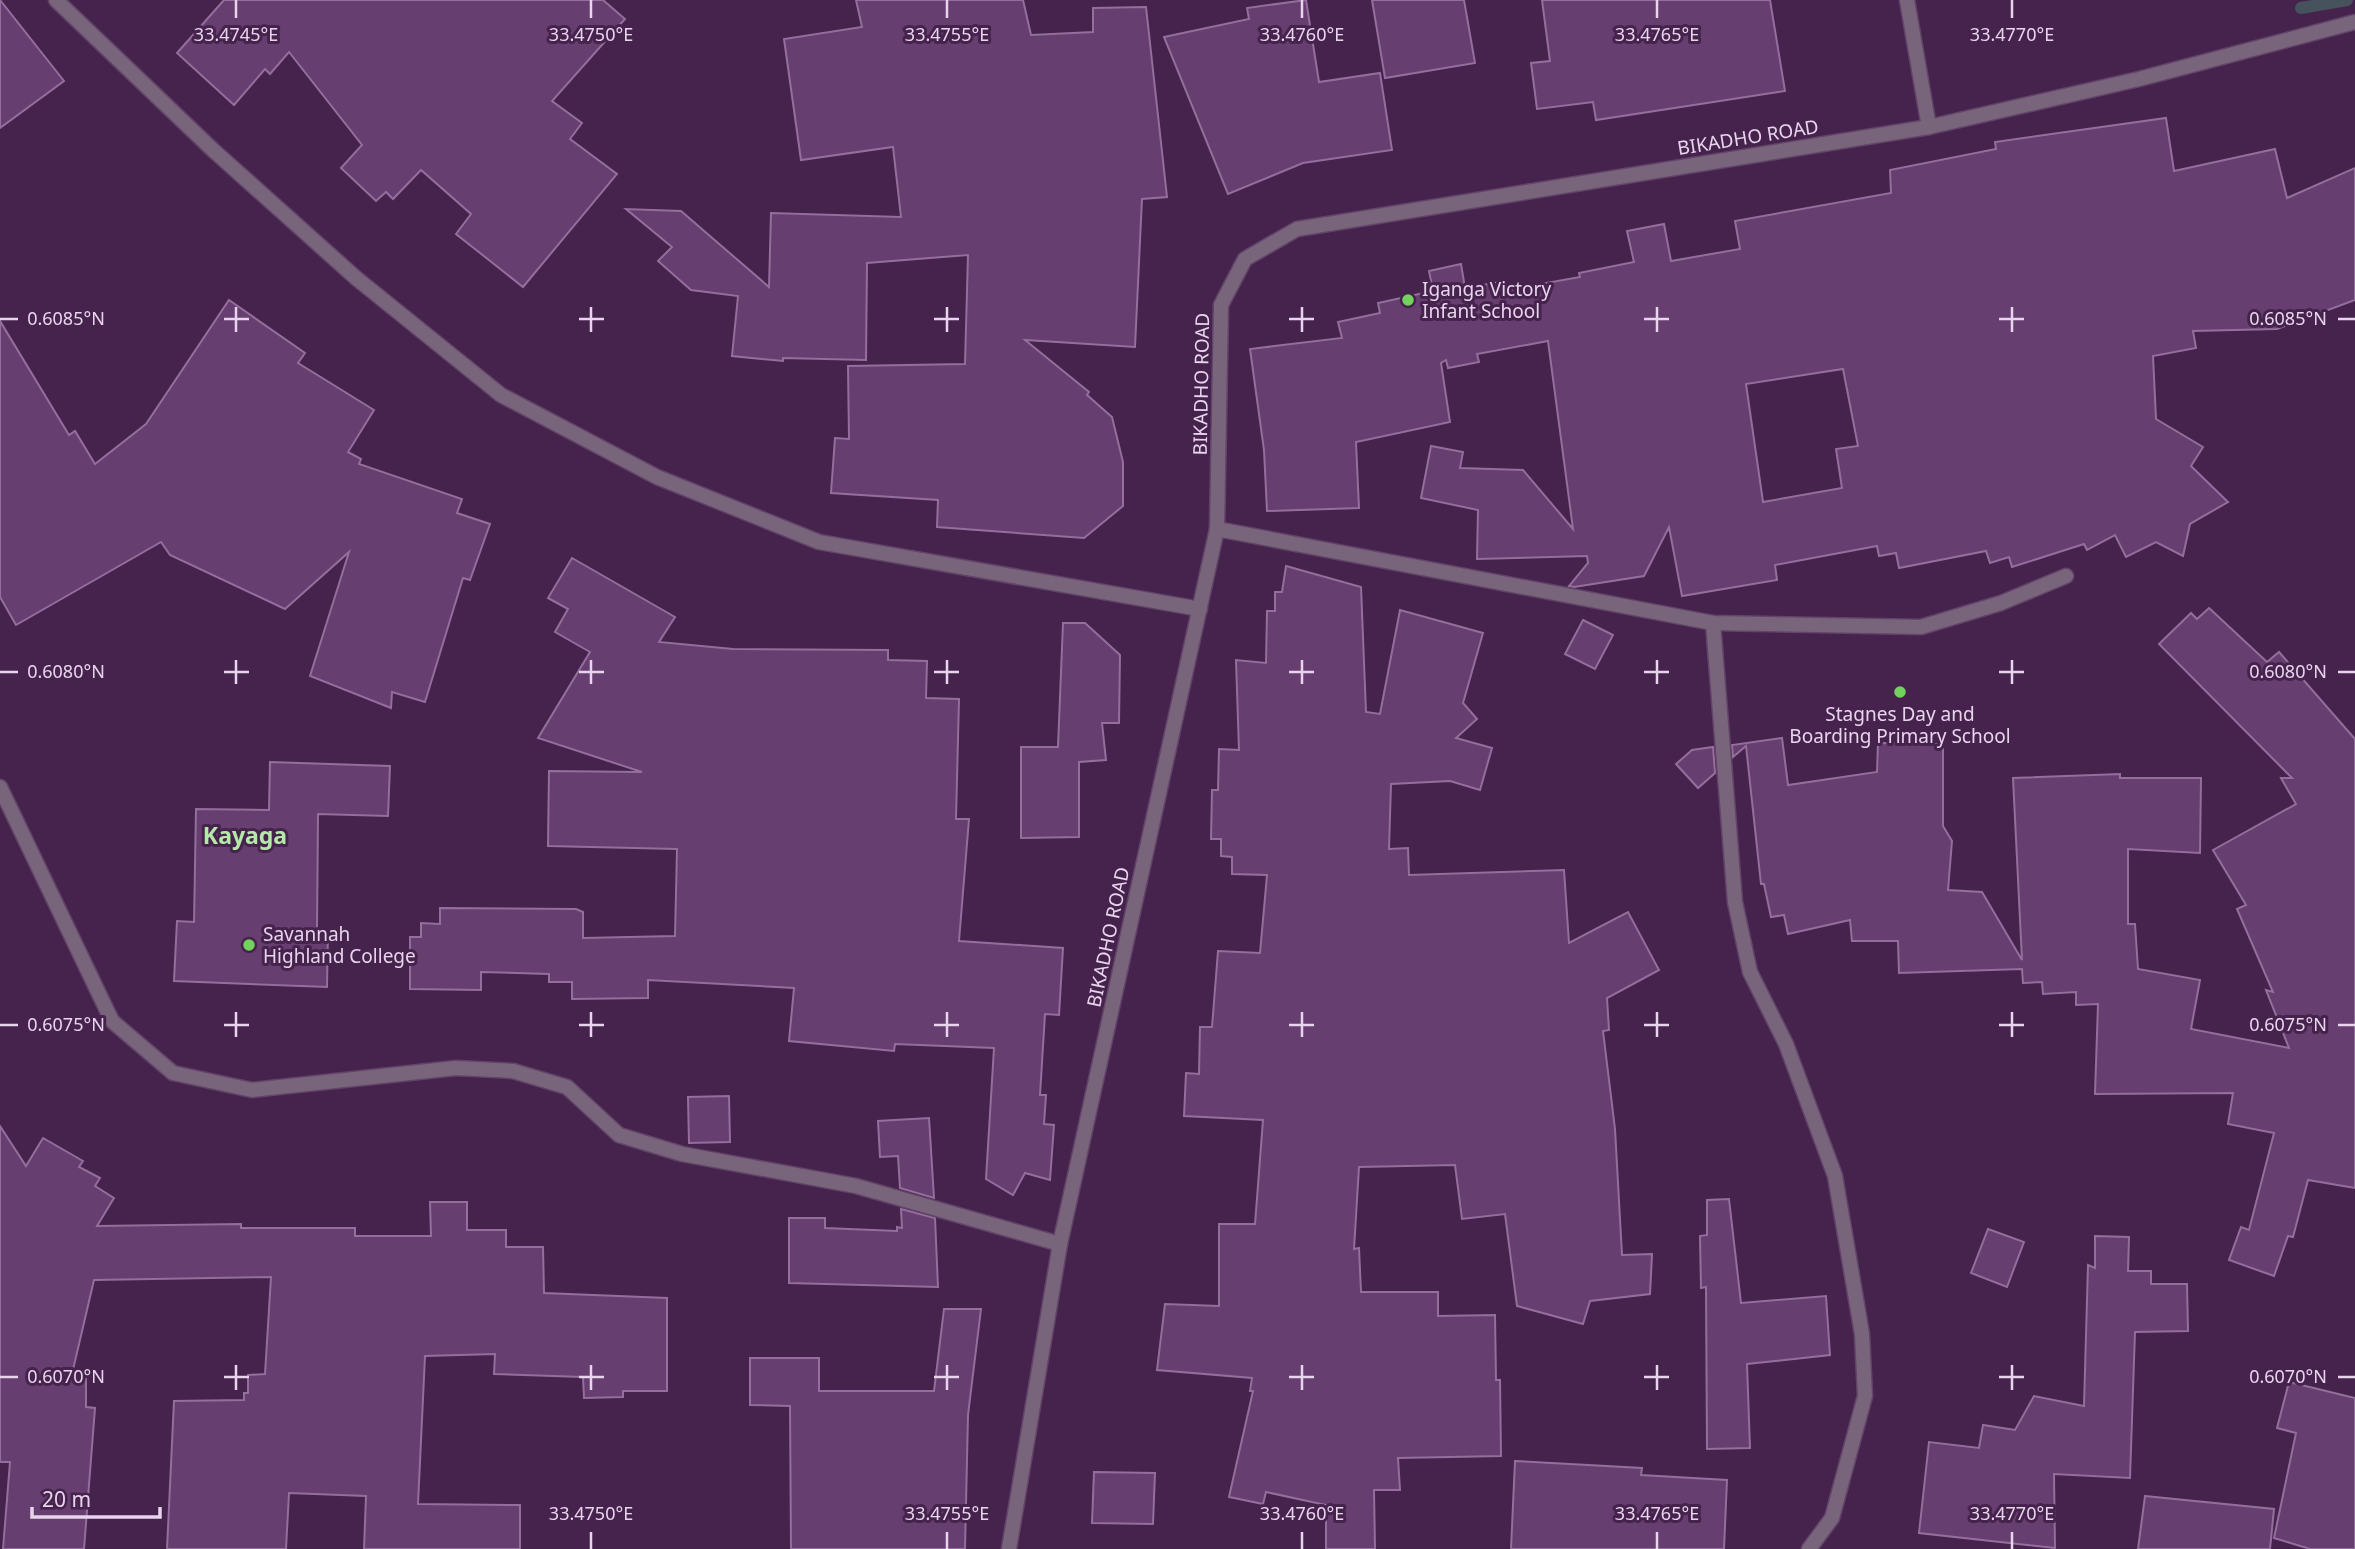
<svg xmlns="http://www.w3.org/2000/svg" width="2355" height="1549" font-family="'Noto Sans',sans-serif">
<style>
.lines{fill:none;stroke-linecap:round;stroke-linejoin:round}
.stream{stroke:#46525c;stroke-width:12}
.building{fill:#663e6f;stroke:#946e9c;stroke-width:2;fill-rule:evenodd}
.street-casing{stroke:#634369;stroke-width:17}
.street{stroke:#78657c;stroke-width:14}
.ticks{fill:none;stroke:#e9d4ee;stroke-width:2.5}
.poi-dot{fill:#72d25d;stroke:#45234c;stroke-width:2.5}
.labels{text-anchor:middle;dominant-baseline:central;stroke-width:6;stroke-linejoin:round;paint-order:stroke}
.street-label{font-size:19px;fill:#e9d4ee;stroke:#45234c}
.poi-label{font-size:19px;fill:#e9d4ee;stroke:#45234c;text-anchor:start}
.quarter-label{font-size:23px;font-weight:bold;fill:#b5e9aa;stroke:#45234c}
.ticks-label{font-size:18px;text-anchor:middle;fill:#e9d4ee;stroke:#45234c;stroke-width:6;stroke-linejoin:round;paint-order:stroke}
</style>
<rect width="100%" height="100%" fill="#45234c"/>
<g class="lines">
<path class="stream" d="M 2301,8 L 2347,0"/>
</g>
<g class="building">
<path d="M 0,0 L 64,81 L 0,128 Z"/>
<path d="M 224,0 L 603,0 L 625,19 L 552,101 L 582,123 L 570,139 L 617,174 L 523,287 L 456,234 L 471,214 L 421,170 L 393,199 L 386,192 L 376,201 L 341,168 L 362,145 L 289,52 L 270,74 L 265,69 L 234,105 L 177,53 Z"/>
<path d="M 856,0 L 1023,0 L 1031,35 L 1093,32 L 1093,8 L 1146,7 L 1167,197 L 1142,199 L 1135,347 L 1025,340 L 1089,392 L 1087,395 L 1112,417 L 1123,462 L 1123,506 L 1084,538 L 937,527 L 938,500 L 831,493 L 835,438 L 849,439 L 848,366 L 965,364 L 968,255 L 867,263 L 866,360 L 783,358 L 783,361 L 732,356 L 738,296 L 691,290 L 658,261 L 672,247 L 626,209 L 681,211 L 769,287 L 771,213 L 901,217 L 893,147 L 801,160 L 784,39 L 862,27 Z"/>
<path d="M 1306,0 L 1319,82 L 1380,73 L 1392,150 L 1303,163 L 1228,194 L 1164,37 L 1249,19 L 1247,8 Z"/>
<path d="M 1372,0 L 1464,0 L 1475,63 L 1385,78 Z"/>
<path d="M 1542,0 L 1770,0 L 1785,91 L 1596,120 L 1593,102 L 1537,109 L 1531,63 L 1550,61 Z"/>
<path d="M 2166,118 L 2174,171 L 2275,149 L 2287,198 L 2355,168 L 2355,300 L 2277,329 L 2193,331 L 2196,348 L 2153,356 L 2156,419 L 2203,447 L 2191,466 L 2228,502 L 2190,524 L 2183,556 L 2156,542 L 2126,557 L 2115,535 L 2087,550 L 2084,544 L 2012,567 L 2009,557 L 1990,563 L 1986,551 L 1899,568 L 1896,553 L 1879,556 L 1877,546 L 1775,565 L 1777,580 L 1682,596 L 1669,527 L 1644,576 L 1574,587 L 1569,586 L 1588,563 L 1587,556 L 1477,559 L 1478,510 L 1421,498 L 1431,446 L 1463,452 L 1460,468 L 1523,470 L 1573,529 L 1548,341 L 1477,354 L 1479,362 L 1448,368 L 1446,360 L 1441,363 L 1450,422 L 1356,442 L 1359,508 L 1267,511 L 1264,450 L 1250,349 L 1342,338 L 1338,322 L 1380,313 L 1378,303 L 1433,291 L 1429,271 L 1461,264 L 1465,288 L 1500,282 L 1502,291 L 1580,277 L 1579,273 L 1634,262 L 1627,231 L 1664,224 L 1671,261 L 1740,249 L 1735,221 L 1891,193 L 1890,170 L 1996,149 L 1995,142 ZM 1843,369 L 1858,446 L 1836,449 L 1842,488 L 1763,502 L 1746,384 Z"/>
<path d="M 229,300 L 305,353 L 298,363 L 374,410 L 348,452 L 361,459 L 359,464 L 462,499 L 457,513 L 490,524 L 470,580 L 463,578 L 425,702 L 392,692 L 391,708 L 310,676 L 349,552 L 285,609 L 170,555 L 161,542 L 16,625 L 0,597 L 0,321 L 69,435 L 75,431 L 95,464 L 146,424 Z"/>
<path d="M 572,558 L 675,617 L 659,642 L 733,649 L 888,650 L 888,660 L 927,661 L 926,698 L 959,699 L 956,819 L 969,819 L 959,941 L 1063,948 L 1059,1015 L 1045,1014 L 1040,1095 L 1046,1095 L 1044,1124 L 1054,1125 L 1050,1180 L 1025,1173 L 1013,1195 L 986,1179 L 994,1048 L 895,1044 L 894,1051 L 789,1041 L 794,988 L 648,980 L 648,998 L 572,999 L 572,982 L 549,982 L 549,974 L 481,972 L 481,990 L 410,989 L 410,937 L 421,937 L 421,923 L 440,924 L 440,908 L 576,909 L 583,912 L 583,938 L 675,936 L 677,849 L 548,846 L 549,771 L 642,772 L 538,738 L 590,652 L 555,632 L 568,609 L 548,598 Z"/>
<path d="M 1286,566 L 1361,587 L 1366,712 L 1380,714 L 1400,610 L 1483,633 L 1463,703 L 1477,719 L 1456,738 L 1492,748 L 1480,790 L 1450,781 L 1391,784 L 1389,849 L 1408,848 L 1409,875 L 1564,870 L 1569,943 L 1628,912 L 1659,970 L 1607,998 L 1609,1030 L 1603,1031 L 1615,1129 L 1622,1255 L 1652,1254 L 1650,1294 L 1590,1301 L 1583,1324 L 1517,1306 L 1505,1214 L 1462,1219 L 1455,1165 L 1359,1167 L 1354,1249 L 1359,1248 L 1361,1292 L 1438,1292 L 1438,1316 L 1495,1315 L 1496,1380 L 1500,1380 L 1501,1456 L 1398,1458 L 1400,1490 L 1374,1490 L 1375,1549 L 1326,1549 L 1326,1505 L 1266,1492 L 1263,1504 L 1229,1497 L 1253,1391 L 1250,1391 L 1252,1378 L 1157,1370 L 1165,1304 L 1219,1306 L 1219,1224 L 1255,1224 L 1263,1120 L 1184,1116 L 1186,1073 L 1199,1074 L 1200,1027 L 1212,1027 L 1218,951 L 1260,953 L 1267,875 L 1232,874 L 1232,857 L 1221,856 L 1221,839 L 1211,839 L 1212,790 L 1218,790 L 1219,749 L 1239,750 L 1236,660 L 1266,663 L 1267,611 L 1275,611 L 1275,592 L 1282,592 Z"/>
<path d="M 2209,608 L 2267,662 L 2279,652 L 2355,739 L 2355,1188 L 2308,1180 L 2293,1237 L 2288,1236 L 2274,1276 L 2229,1260 L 2241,1227 L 2249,1230 L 2274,1133 L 2228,1124 L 2233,1093 L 2095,1094 L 2098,1004 L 2076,1005 L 2076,992 L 2043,994 L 2042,982 L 2023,983 L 2022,969 L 1899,973 L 1898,941 L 1852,941 L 1850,920 L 1788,934 L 1784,915 L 1771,917 L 1764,884 L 1761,884 L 1746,746 L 1733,757 L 1732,745 L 1782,738 L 1788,785 L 1877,772 L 1878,743 L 1943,744 L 1943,826 L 1952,841 L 1948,890 L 1982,892 L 2022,960 L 2013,778 L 2120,774 L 2120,778 L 2201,778 L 2200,853 L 2128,849 L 2128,924 L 2135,924 L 2138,969 L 2200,980 L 2191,1029 L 2289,1048 L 2266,990 L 2273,992 L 2237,909 L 2246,905 L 2213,850 L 2296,804 L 2281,778 L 2292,778 L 2159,644 L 2191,613 L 2197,619 Z"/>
<path d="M 1583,620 L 1613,635 L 1595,669 L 1565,654 Z"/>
<path d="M 1063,623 L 1085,623 L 1120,655 L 1119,723 L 1102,723 L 1106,760 L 1079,762 L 1079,837 L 1021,838 L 1021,747 L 1058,747 Z"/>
<path d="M 1713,747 L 1715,773 L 1698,788 L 1676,764 L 1692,750 Z"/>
<path d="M 270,762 L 390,766 L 388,816 L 318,814 L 317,931 L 328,932 L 327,987 L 174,981 L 177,921 L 194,922 L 196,809 L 269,810 Z"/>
<path d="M 729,1096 L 730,1142 L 689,1143 L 688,1097 Z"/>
<path d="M 929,1118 L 934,1198 L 900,1188 L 898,1156 L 880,1157 L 878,1121 Z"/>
<path d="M 0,1126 L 26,1166 L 43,1138 L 83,1161 L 79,1167 L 100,1178 L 95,1186 L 114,1198 L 97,1226 L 241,1224 L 241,1228 L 355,1228 L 355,1236 L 431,1236 L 430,1202 L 467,1202 L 467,1230 L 506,1230 L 506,1247 L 543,1247 L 544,1293 L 667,1298 L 667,1391 L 623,1391 L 623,1397 L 584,1398 L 583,1377 L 494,1374 L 495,1354 L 425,1356 L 418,1504 L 520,1505 L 520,1549 L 364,1549 L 366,1496 L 289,1493 L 286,1549 L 167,1549 L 174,1401 L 244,1400 L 244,1393 L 248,1393 L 248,1375 L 265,1374 L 271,1277 L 94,1280 L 72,1374 L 86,1374 L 86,1407 L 95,1408 L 84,1549 L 3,1549 L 10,1462 L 0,1462 Z"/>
<path d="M 1729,1199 L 1741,1303 L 1826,1296 L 1830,1355 L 1747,1364 L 1750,1448 L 1707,1449 L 1706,1287 L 1701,1288 L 1700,1236 L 1707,1235 L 1707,1200 Z"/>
<path d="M 901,1209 L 935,1218 L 938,1287 L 789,1283 L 789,1218 L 825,1218 L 825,1228 L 897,1231 L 897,1227 L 902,1228 Z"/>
<path d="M 1988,1229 L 2024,1242 L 2007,1287 L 1971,1273 Z"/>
<path d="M 2095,1236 L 2129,1237 L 2128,1271 L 2151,1271 L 2151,1284 L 2187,1284 L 2188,1331 L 2135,1332 L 2130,1478 L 2054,1474 L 2055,1548 L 1919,1533 L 1929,1442 L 1979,1448 L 1983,1425 L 2015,1430 L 2034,1396 L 2084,1406 L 2088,1265 L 2095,1268 Z"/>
<path d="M 944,1309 L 981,1309 L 968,1415 L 965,1549 L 791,1549 L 790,1406 L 750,1405 L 750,1358 L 819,1358 L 819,1391 L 934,1391 Z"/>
<path d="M 2289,1382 L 2355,1398 L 2355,1549 L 2310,1549 L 2274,1538 L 2296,1433 L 2277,1428 Z"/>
<path d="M 1515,1461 L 1642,1468 L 1641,1475 L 1727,1480 L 1724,1549 L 1511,1549 Z"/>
<path d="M 1094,1472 L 1155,1473 L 1153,1524 L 1092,1523 Z"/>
<path d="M 2145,1496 L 2274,1509 L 2270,1549 L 2138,1549 Z"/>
</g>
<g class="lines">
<defs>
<g id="street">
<path d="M 56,0 L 213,150 L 356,278 L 501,395 L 657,477 L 819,542 L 1200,609"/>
<path d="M 1907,0 L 1929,127"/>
<path d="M 1217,529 L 1713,623 L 1921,627 L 2001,603 L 2066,576"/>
<path d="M 1713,623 L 1735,902 L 1750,972 L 1786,1044 L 1835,1176 L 1862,1334 L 1865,1396 L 1832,1518 L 1809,1549"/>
<path d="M 0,787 L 112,1021 L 173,1073 L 252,1090 L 456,1068 L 513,1071 L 567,1087 L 619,1135 L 682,1154 L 856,1186 L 1060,1244"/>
<path d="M 1009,1549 L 1060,1244 L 1217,529 L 1221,305 L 1245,259 L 1297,229 L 1929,127 L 2139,79 L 2355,22"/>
</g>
</defs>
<use href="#street" class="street-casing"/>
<use href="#street" class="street"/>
</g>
<path class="ticks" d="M 236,0 L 236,18M 591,0 L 591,18M 947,0 L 947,18M 1302,0 L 1302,18M 1657,0 L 1657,18M 2012,0 L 2012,18M 236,307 L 236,332M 591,307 L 591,332M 947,307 L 947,332M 1302,307 L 1302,332M 1657,307 L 1657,332M 2012,307 L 2012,332M 0,319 L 18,319M 224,319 L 249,319M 579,319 L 604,319M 934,319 L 959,319M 1289,319 L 1314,319M 1644,319 L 1669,319M 1999,319 L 2024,319M 2338,319 L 2355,319M 236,660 L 236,684M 591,660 L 591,684M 947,660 L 947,684M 1302,660 L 1302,684M 1657,660 L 1657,684M 2012,660 L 2012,684M 0,672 L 18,672M 224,672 L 249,672M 579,672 L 604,672M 934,672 L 959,672M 1289,672 L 1314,672M 1644,672 L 1669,672M 1999,672 L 2024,672M 2338,672 L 2355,672M 236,1012 L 236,1037M 591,1012 L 591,1037M 947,1012 L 947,1037M 1302,1012 L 1302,1037M 1657,1012 L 1657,1037M 2012,1012 L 2012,1037M 0,1025 L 18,1025M 224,1025 L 249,1025M 579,1025 L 604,1025M 934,1025 L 959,1025M 1289,1025 L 1314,1025M 1644,1025 L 1669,1025M 1999,1025 L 2024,1025M 2338,1025 L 2355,1025M 236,1365 L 236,1390M 591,1365 L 591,1390M 947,1365 L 947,1390M 1302,1365 L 1302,1390M 1657,1365 L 1657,1390M 2012,1365 L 2012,1390M 0,1377 L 18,1377M 224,1377 L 249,1377M 579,1377 L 604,1377M 934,1377 L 959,1377M 1289,1377 L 1314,1377M 1644,1377 L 1669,1377M 1999,1377 L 2024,1377M 2338,1377 L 2355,1377M 591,1532 L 591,1549M 947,1532 L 947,1549M 1302,1532 L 1302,1549M 1657,1532 L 1657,1549M 2012,1532 L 2012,1549"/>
<g class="poi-dot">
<circle cx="1408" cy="300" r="7"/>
<circle cx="1900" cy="692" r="7"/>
<circle cx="249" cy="945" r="7"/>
</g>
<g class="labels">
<g class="street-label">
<text transform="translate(1748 137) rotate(-9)">BIKADHO ROAD</text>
<text transform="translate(1201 384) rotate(-89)">BIKADHO ROAD</text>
<text transform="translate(1108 937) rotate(-78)">BIKADHO ROAD</text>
</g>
<g class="poi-label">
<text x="1422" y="289">Iganga Victory<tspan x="1422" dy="22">Infant School</tspan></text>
<text x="1900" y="714" text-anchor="middle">Stagnes Day and<tspan x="1900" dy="22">Boarding Primary School</tspan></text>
<text x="263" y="934">Savannah<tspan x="263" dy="22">Highland College</tspan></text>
</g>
<g class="quarter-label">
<text x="245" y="835">Kayaga</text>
</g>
</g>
<g class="ticks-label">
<text x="236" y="41">33.4745°E</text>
<text x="591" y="41">33.4750°E</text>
<text x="947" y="41">33.4755°E</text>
<text x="1302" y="41">33.4760°E</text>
<text x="1657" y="41">33.4765°E</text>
<text x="2012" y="41">33.4770°E</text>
<text x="66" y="325">0.6085°N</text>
<text x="2288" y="325">0.6085°N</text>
<text x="66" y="678">0.6080°N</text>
<text x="2288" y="678">0.6080°N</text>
<text x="66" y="1031">0.6075°N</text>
<text x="2288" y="1031">0.6075°N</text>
<text x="66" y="1383">0.6070°N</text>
<text x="2288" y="1383">0.6070°N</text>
<text x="591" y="1520">33.4750°E</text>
<text x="947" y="1520">33.4755°E</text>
<text x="1302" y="1520">33.4760°E</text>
<text x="1657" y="1520">33.4765°E</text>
<text x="2012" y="1520">33.4770°E</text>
</g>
<path d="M32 1507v10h128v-10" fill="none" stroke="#e9d4ee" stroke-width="3.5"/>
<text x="42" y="1507" font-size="21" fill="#e9d4ee" stroke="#45234c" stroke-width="5" paint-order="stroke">20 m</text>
</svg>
